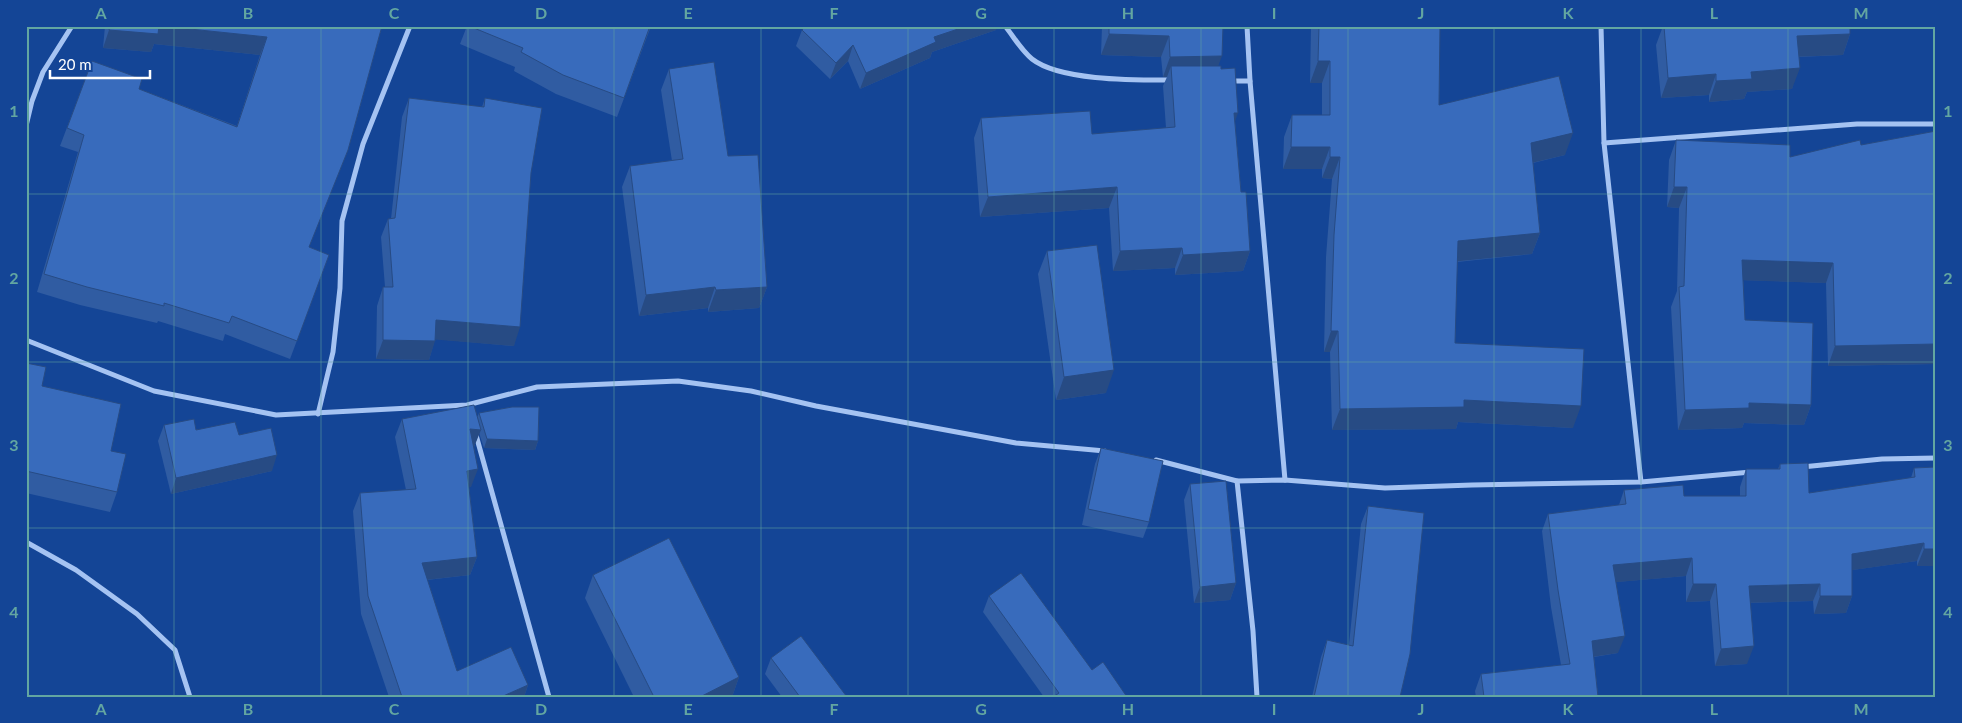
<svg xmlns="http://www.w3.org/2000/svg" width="1962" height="723" font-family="Lato,sans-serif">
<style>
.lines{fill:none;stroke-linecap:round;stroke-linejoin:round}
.street{stroke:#a5c3f2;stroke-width:5}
.wall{fill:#305ca2}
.shaded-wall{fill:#274b84}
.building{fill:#386bbc;stroke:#274b84}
.grid{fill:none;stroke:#63a6a1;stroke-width:1;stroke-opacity:0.55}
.neatline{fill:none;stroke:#63a6a1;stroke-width:2}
.grid-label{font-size:16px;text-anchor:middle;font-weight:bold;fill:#63a6a1}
</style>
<rect width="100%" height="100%" fill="#144596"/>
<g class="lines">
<g class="street">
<path d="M 1005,26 C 1014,37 1021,50 1032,59 C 1060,81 1135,80 1171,80"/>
<path d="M 1247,26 L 1250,81 L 1285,480"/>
<path d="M 1601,26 L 1604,143 L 1641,482"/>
<path d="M 1229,81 L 1250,81"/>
<path d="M 26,126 L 32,101 L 43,72 L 72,26"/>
<path d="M 1604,143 L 1857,124 L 1936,124"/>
<path d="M 26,340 L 154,391 L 276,415 L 467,405 L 537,387 L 678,381 L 751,391 L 816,406 L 1016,443 L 1105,451"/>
<path d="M 318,414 L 333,352 L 340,288 L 342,221 L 363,144 L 410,26"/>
<path d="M 476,435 L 549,697"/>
<path d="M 1156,460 L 1237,481 L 1285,480 L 1385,488 L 1472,485 L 1641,482 L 1751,472"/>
<path d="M 1802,467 L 1882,459 L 1936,458"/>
<path d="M 1237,481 L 1253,631 L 1257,697"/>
<path d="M 26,542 L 76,570 L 137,614 L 175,650 L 190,697"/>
</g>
</g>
<g class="wall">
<path d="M 105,26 L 382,26 L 348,150 L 309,247 L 329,255 L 290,359 L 225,334 L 223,341 L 158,321 L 157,323 L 80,305 L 37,292 L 78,152 L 60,146 L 92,61 L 139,89 L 237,126 L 260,55 L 154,44 L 151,52 L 103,48 Z"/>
<path d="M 467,26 L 651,26 L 617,117 L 556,94 L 514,71 L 515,67 L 460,44 Z"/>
<path d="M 1102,26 L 1223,26 L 1218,66 L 1221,69 L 1235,122 L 1241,192 L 1250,251 L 1243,271 L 1175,275 L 1175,268 L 1113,271 L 1109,208 L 980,217 L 974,138 L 981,118 L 1092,134 L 1166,128 L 1163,86 L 1167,77 L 1163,77 L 1161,57 L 1101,55 Z"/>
<path d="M 1311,26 L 1440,26 L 1439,105 L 1565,155 L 1533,163 L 1540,233 L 1532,254 L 1457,262 L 1455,343 L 1573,428 L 1458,422 L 1456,429 L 1332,430 L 1330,352 L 1324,352 L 1326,257 L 1332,179 L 1322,178 L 1322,169 L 1283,169 L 1284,137 L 1292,115 L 1322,115 L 1322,83 L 1310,83 Z"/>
<path d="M 1663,26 L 1850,26 L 1850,34 L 1843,55 L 1799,57 L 1792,89 L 1747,92 L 1744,99 L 1709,102 L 1709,95 L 1661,98 L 1656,45 Z"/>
<path d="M 802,30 L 996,30 L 932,52 L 930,58 L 860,89 L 848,61 L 830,79 L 796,46 Z"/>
<path d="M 669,69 L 728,156 L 767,287 L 759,308 L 708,312 L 708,308 L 639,316 L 622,187 L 630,166 L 672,161 L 661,90 Z"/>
<path d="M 409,98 L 482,107 L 485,98 L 531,173 L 514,346 L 435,339 L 429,360 L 376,359 L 377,306 L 383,287 L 385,287 L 381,237 L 388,219 L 391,219 L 402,117 Z"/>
<path d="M 1936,131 L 1936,364 L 1828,366 L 1826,283 L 1743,280 L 1745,320 L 1811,405 L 1804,425 L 1744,423 L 1742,428 L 1678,430 L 1671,307 L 1677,291 L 1679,208 L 1667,207 L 1669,160 L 1676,140 L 1790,157 L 1861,145 Z"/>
<path d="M 1047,251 L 1106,393 L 1056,400 L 1038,274 Z"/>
<path d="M 26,363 L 42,386 L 111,451 L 117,492 L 110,512 L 26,493 Z"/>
<path d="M 479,413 L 538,441 L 535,450 L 484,448 L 479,433 L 474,447 L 471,487 L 469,487 L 477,557 L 470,575 L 427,580 L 457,671 L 528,685 L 524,697 L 389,697 L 361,614 L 353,511 L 360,493 L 406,490 L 395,437 L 402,419 L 477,418 Z"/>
<path d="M 164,425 L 239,435 L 272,471 L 171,494 L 158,441 Z"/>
<path d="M 1101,448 L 1149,522 L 1143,538 L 1082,525 L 1095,464 Z"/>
<path d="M 1780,464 L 1809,493 L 1911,478 L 1914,468 L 1936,467 L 1936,566 L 1917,566 L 1917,561 L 1852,570 L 1852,596 L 1846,613 L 1814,614 L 1813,601 L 1750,603 L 1747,664 L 1715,666 L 1710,601 L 1686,602 L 1686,576 L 1616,582 L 1618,653 L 1594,657 L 1598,697 L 1476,697 L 1475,691 L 1481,674 L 1561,665 L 1551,607 L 1542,531 L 1548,514 L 1619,505 L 1624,490 L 1684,496 L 1740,496 L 1740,487 L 1746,469 L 1778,469 Z"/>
<path d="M 1190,484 L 1236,583 L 1230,600 L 1194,603 L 1184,500 Z"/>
<path d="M 1368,506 L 1400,697 L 1312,697 L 1321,657 L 1327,640 L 1349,645 L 1361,524 Z"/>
<path d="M 593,575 L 739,677 L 732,697 L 634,697 L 585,598 Z"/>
<path d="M 989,596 L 1092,670 L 1127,697 L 1044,697 L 983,612 Z"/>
<path d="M 771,658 L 847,697 L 782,697 L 765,674 Z"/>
</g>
<g class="shaded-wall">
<path d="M 159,26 L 267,37 L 260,55 L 154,44 L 151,52 L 103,48 L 109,30 Z"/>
<path d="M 967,26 L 998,26 L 996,30 L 932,52 L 930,58 L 860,89 L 866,73 L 934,37 Z"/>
<path d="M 1109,34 L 1169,36 L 1161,57 L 1101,55 Z"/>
<path d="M 1850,34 L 1843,55 L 1790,57 L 1797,36 Z"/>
<path d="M 853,45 L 848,61 L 830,79 L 836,63 Z"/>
<path d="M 1222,56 L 1214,77 L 1171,66 L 1167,77 L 1163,77 L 1170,57 Z"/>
<path d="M 1318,61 L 1330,61 L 1322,83 L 1310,83 Z"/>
<path d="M 1800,68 L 1792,89 L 1747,92 L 1744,99 L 1709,102 L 1716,81 L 1751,72 Z"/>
<path d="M 1716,74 L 1709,95 L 1661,98 L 1668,78 Z"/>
<path d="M 1234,113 L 1238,113 L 1231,133 Z"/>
<path d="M 1573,133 L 1565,155 L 1523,165 L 1531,143 Z"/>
<path d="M 1291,147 L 1330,147 L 1322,169 L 1283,169 Z"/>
<path d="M 1330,157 L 1340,157 L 1332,179 L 1322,178 Z"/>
<path d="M 1117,187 L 1109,208 L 980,217 L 988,197 Z"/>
<path d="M 1674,187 L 1687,187 L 1679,208 L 1667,207 Z"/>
<path d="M 1540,233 L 1532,254 L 1450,262 L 1458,241 Z"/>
<path d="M 1182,248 L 1175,268 L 1113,271 L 1120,251 Z"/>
<path d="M 1250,251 L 1243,271 L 1175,275 L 1183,255 Z"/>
<path d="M 1742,260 L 1833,263 L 1826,283 L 1734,280 Z"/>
<path d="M 715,287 L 708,308 L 639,316 L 646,295 Z"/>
<path d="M 767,287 L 759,308 L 708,312 L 716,290 Z"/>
<path d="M 436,320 L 520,327 L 514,346 L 429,339 Z"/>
<path d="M 1331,331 L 1338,331 L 1330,352 L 1324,352 Z"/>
<path d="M 383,340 L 435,341 L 429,360 L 376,359 Z"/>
<path d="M 1936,344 L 1936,364 L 1828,366 L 1835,346 Z"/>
<path d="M 1114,370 L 1106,393 L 1056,400 L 1064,377 Z"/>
<path d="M 1464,400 L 1581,406 L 1573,428 L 1458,422 L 1456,429 L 1332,430 L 1340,409 Z"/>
<path d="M 1749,403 L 1811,405 L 1804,425 L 1744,423 L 1742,428 L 1678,430 L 1685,410 Z"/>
<path d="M 470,429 L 481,430 L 474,447 L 463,447 Z"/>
<path d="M 487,439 L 538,441 L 535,450 L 484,448 Z"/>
<path d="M 277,455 L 272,471 L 171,494 L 176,478 Z"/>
<path d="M 478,469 L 471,487 L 461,489 L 467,471 Z"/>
<path d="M 1924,543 L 1917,561 L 1846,571 L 1852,554 Z"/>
<path d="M 1924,549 L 1936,549 L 1936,566 L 1917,566 Z"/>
<path d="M 477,557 L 470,575 L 416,581 L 422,563 Z"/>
<path d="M 1692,558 L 1686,576 L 1607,583 L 1613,565 Z"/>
<path d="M 1236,583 L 1230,600 L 1194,603 L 1200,587 Z"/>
<path d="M 1693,584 L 1716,584 L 1710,601 L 1686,602 Z"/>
<path d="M 1820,584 L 1813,601 L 1742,603 L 1749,586 Z"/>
<path d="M 1820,596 L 1852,596 L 1846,613 L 1814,614 Z"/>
<path d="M 1625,636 L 1618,653 L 1585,658 L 1592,641 Z"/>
<path d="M 1754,646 L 1747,664 L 1715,666 L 1721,649 Z"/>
<path d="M 739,677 L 732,697 L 700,697 Z"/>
<path d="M 528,685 L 524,697 L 501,697 Z"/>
</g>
<g class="building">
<path d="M 110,26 L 159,26 L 158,34 L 109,30 Z"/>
<path d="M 161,26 L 382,26 L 348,150 L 309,247 L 329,255 L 297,341 L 232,316 L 229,323 L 164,303 L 164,306 L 87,287 L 44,274 L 84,135 L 67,128 L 92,61 L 142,79 L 139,89 L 237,127 L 267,37 Z"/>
<path d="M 469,26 L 650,26 L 624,98 L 563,75 L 521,52 L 523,48 Z"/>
<path d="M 806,26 L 967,26 L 934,37 L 936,42 L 866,73 L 853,45 L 836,63 L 802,30 Z"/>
<path d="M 1109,26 L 1223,26 L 1222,56 L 1170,57 L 1169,36 L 1109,34 Z"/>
<path d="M 1319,26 L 1440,26 L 1439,105 L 1559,76 L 1573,133 L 1531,143 L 1540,233 L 1458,241 L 1455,343 L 1584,349 L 1581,406 L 1464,400 L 1464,407 L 1340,409 L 1338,331 L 1331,331 L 1334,235 L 1340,157 L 1330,157 L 1330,147 L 1291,147 L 1292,115 L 1330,115 L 1330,61 L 1318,61 Z"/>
<path d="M 1664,26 L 1850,26 L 1850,34 L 1797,36 L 1800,68 L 1751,72 L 1752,79 L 1716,81 L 1716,74 L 1668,78 Z"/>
<path d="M 714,62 L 728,156 L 758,155 L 767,287 L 716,290 L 715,287 L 646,295 L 630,166 L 683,159 L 669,69 Z"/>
<path d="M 1171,66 L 1221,66 L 1221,69 L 1235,68 L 1238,113 L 1234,113 L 1241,192 L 1246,192 L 1250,251 L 1183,255 L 1182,248 L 1120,251 L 1117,187 L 988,197 L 981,118 L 1090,111 L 1092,134 L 1175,127 Z"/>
<path d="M 409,98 L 484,107 L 485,98 L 542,108 L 531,173 L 520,327 L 436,320 L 435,341 L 383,340 L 383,287 L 393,287 L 388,219 L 395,218 Z"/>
<path d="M 1936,131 L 1936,344 L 1835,346 L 1833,263 L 1742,260 L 1745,320 L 1813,323 L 1811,405 L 1749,403 L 1749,408 L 1685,410 L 1679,287 L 1684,286 L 1687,187 L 1674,187 L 1676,140 L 1790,145 L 1790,157 L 1860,140 L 1861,145 Z"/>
<path d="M 1097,245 L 1114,370 L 1064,377 L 1047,251 Z"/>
<path d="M 26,363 L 46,367 L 42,386 L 121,404 L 111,451 L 126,454 L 117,492 L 26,471 Z"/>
<path d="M 474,405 L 481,430 L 470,429 L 478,469 L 467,471 L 477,557 L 422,563 L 457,671 L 511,647 L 528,685 L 501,697 L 402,697 L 368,596 L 360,493 L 416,489 L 402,419 Z"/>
<path d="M 512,407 L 539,407 L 538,441 L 487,439 L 479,413 Z"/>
<path d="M 194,419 L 196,430 L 235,422 L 239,435 L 271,428 L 277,455 L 176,478 L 164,425 Z"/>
<path d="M 1101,448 L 1163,461 L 1149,522 L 1088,509 Z"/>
<path d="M 1808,463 L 1809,493 L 1915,477 L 1914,468 L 1936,467 L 1936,549 L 1924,549 L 1924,543 L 1852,554 L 1852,596 L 1820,596 L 1820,584 L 1749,586 L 1754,646 L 1721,649 L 1716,584 L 1693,584 L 1692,558 L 1613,565 L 1625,636 L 1592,641 L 1598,697 L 1484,697 L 1481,674 L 1570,664 L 1558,590 L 1548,514 L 1626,504 L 1624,490 L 1683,485 L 1684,496 L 1746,496 L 1746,469 L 1780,469 L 1780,464 Z"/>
<path d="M 1226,481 L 1236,583 L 1200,587 L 1190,484 Z"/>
<path d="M 1368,506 L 1424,513 L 1410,654 L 1400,697 L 1314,697 L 1327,640 L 1353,646 Z"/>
<path d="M 669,538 L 739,677 L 700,697 L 654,697 L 593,575 Z"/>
<path d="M 1021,573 L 1092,670 L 1103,662 L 1127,697 L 1053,697 L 1059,693 L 989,596 Z"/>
<path d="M 801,636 L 847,697 L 800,697 L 771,658 Z"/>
</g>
<path class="grid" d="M 174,26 L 174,697M 321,26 L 321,697M 468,26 L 468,697M 614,26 L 614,697M 761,26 L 761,697M 908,26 L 908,697M 1054,26 L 1054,697M 1201,26 L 1201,697M 1348,26 L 1348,697M 1494,26 L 1494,697M 1641,26 L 1641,697M 1788,26 L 1788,697M 26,194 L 1936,194M 26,362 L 1936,362M 26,528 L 1936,528"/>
<rect width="1962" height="723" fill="none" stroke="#144596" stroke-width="55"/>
<path d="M50 70v8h100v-8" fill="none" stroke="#ffffff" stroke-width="2.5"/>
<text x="58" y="70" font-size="15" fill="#ffffff" stroke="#144596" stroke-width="4" paint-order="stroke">20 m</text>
<rect x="28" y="28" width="1906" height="668" class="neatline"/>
<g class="grid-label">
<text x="101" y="19">A</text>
<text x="248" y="19">B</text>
<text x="394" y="19">C</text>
<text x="541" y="19">D</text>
<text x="688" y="19">E</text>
<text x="834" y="19">F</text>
<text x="981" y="19">G</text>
<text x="1128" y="19">H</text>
<text x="1274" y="19">I</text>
<text x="1421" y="19">J</text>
<text x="1568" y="19">K</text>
<text x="1714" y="19">L</text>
<text x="1861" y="19">M</text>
<text x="14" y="117">1</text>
<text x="1948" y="117">1</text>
<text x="14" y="284">2</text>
<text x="1948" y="284">2</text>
<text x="14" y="451">3</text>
<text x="1948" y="451">3</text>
<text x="14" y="618">4</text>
<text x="1948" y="618">4</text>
<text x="101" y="715">A</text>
<text x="248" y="715">B</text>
<text x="394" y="715">C</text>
<text x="541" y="715">D</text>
<text x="688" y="715">E</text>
<text x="834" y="715">F</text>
<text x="981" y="715">G</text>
<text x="1128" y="715">H</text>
<text x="1274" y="715">I</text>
<text x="1421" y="715">J</text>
<text x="1568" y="715">K</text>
<text x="1714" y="715">L</text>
<text x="1861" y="715">M</text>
</g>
</svg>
